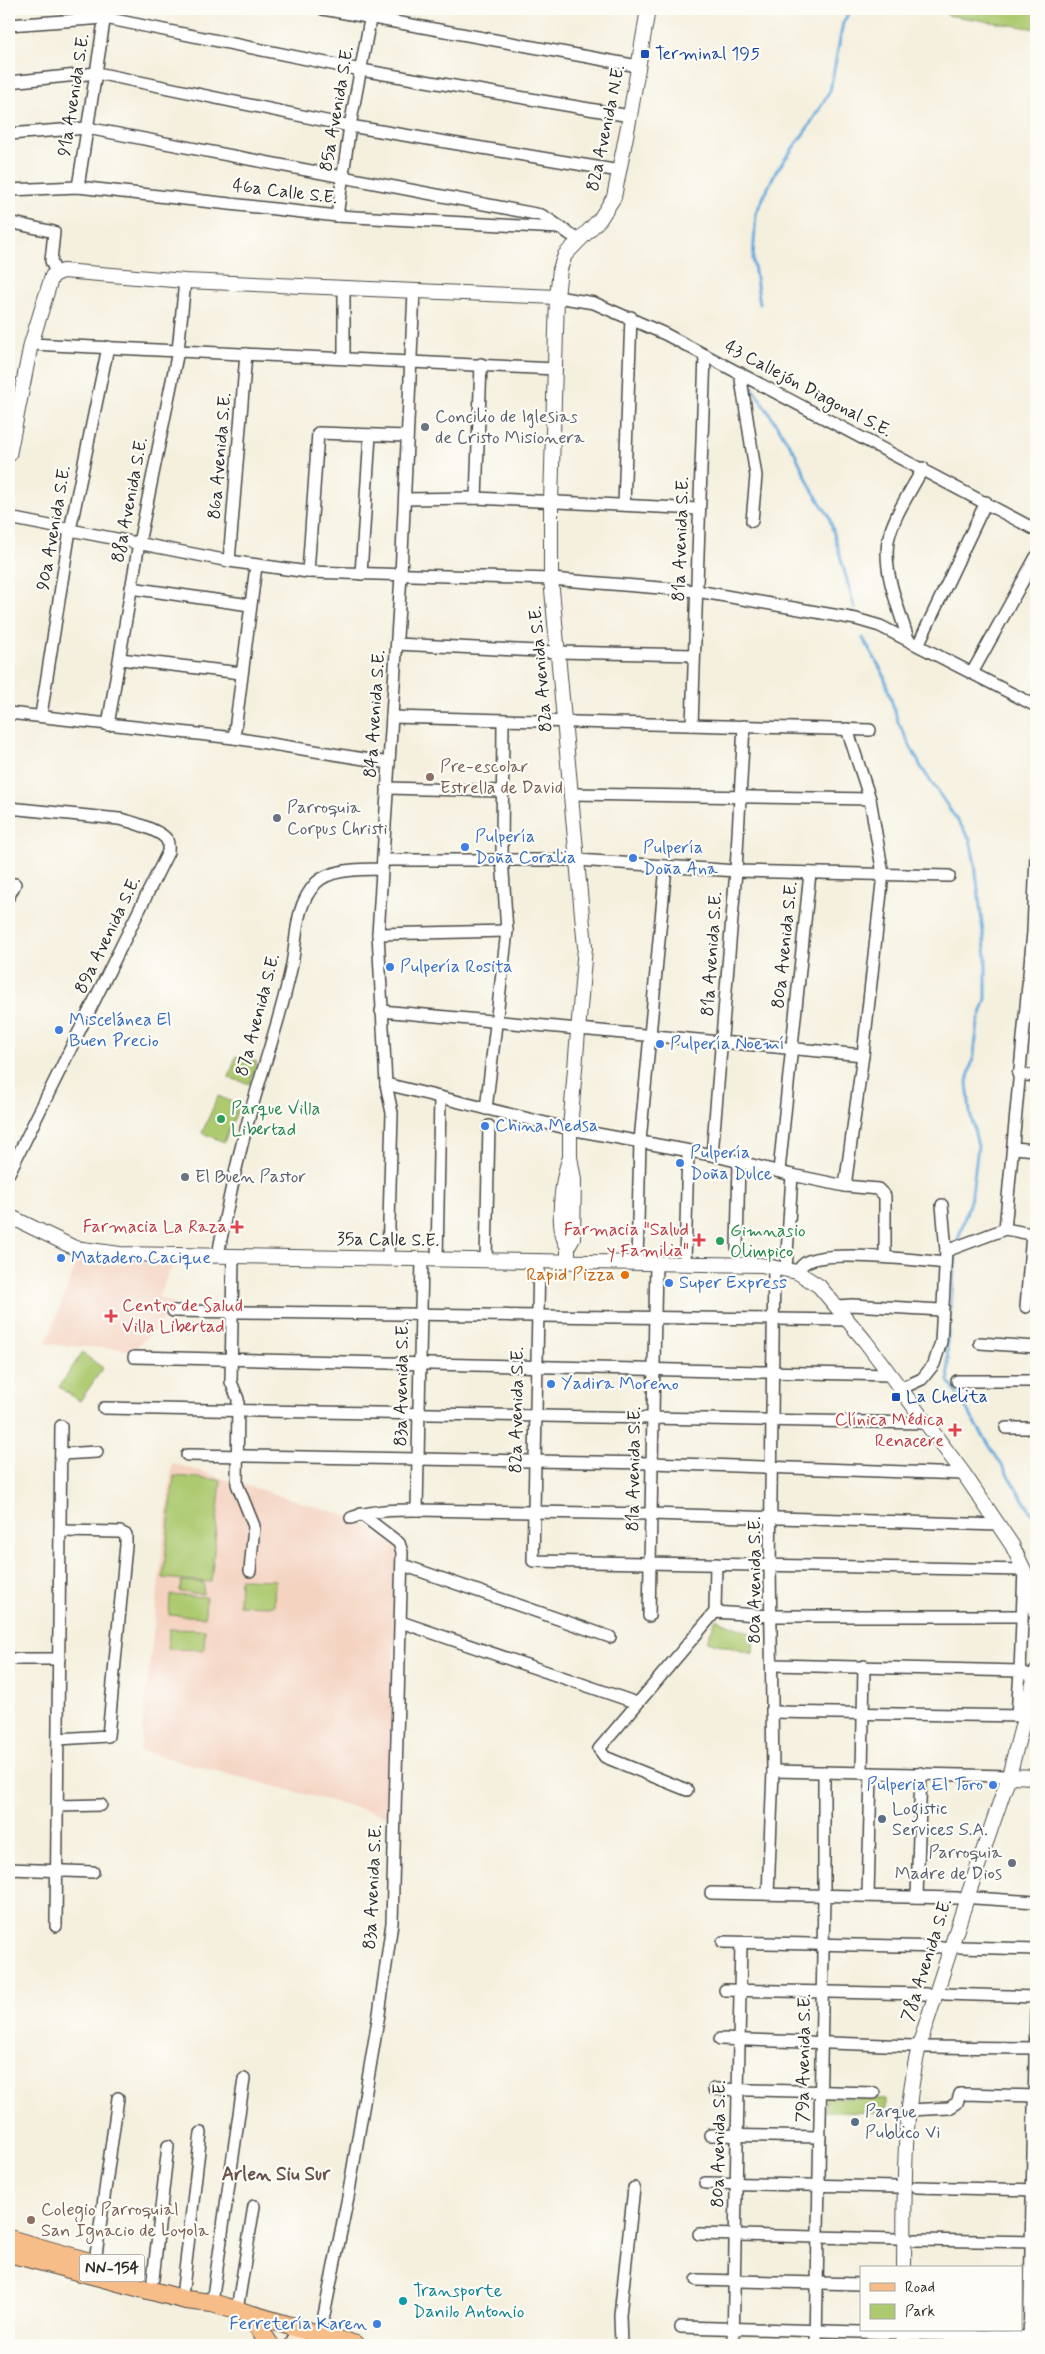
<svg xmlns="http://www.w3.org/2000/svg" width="1045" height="2354" font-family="Mynerve,sans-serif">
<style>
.built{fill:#f4d3c1}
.green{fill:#adca71;stroke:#6c7a4e}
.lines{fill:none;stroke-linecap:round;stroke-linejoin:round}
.stream{stroke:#66a9db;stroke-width:3}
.minor-casing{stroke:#494946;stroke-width:14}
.tertiary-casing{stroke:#494946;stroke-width:16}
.secondary-casing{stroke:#494946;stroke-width:18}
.primary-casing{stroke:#494946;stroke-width:20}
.minor{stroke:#fff;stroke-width:11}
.tertiary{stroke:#fff;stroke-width:14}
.secondary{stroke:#fce5cf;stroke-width:15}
.primary{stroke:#f7bd88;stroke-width:18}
.transit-dot{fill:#1a4fb4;stroke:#fdfcf7;stroke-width:2}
.worship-dot{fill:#6b7280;stroke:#fdfcf7;stroke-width:2}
.education-dot{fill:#8d6e63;stroke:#fdfcf7;stroke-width:2}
.shop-dot{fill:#3f7fe0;stroke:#fdfcf7;stroke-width:2}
.leisure-dot{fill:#2e9e5b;stroke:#fdfcf7;stroke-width:2}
.health-dot{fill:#e0444e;stroke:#fdfcf7;stroke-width:2}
.food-dot{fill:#e8710a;stroke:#fdfcf7;stroke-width:2}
.service-dot{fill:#5c6f8a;stroke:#fdfcf7;stroke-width:2}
.culture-dot{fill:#0f9aa8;stroke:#fdfcf7;stroke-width:2}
.labels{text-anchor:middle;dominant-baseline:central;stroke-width:4.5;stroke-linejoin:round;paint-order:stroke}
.shield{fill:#fdfcf7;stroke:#6a6a68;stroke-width:1}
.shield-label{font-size:16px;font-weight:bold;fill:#2b2b2b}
.transit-label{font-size:18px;fill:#164399;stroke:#fdfcf7;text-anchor:start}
.street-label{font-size:18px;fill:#2b2b2b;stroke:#fdfcf7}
.worship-label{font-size:18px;fill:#5b616d;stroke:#fdfcf7;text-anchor:start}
.education-label{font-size:18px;fill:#785e54;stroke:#fdfcf7;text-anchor:start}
.shop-label{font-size:18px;fill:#366cbe;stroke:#fdfcf7;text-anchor:start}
.leisure-label{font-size:18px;fill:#27864d;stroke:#fdfcf7;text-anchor:start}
.health-label{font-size:18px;fill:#be3a42;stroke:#fdfcf7;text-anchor:end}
.food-label{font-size:18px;fill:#c56008;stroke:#fdfcf7;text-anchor:end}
.service-label{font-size:18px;fill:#4e5e75;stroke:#fdfcf7;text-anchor:start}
.culture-label{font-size:18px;fill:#0d838f;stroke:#fdfcf7;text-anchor:start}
.neighbourhood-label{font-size:19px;font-weight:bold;fill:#69524a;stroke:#fdfcf7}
</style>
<rect width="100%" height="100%" fill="#fdfcf7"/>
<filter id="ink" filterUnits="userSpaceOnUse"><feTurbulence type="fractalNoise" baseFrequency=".02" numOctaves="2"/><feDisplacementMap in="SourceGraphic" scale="10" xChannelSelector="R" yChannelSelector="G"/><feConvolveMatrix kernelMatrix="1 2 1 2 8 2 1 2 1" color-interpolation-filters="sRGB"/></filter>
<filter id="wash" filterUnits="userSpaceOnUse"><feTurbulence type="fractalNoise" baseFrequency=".0096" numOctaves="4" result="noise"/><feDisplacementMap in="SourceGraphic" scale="20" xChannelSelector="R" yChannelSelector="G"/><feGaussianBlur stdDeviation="1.12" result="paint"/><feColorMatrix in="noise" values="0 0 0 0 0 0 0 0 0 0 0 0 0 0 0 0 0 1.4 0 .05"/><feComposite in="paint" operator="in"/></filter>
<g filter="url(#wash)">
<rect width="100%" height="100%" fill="#f5f0de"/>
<g class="built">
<path d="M 79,1257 L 173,1264 L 158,1297 L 174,1303 L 155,1330 L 132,1350 L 46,1344 Z"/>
<path d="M 172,1463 L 360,1520 L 398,1549 L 388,1816 L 140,1751 Z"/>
</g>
<g class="green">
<path d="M 948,9 L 1036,9 L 1036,29 L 947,15 Z"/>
<path d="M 236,1056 L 257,1062 L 250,1084 L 229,1078 Z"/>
<path d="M 218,1096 L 240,1105 L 224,1142 L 202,1133 Z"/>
<path d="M 82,1353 L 103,1368 L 80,1401 L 59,1387 Z"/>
<path d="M 174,1476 L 221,1480 L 211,1582 L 163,1578 Z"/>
<path d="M 240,1579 L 275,1580 L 274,1606 L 239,1605 Z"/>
<path d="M 181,1581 L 204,1583 L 203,1594 L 180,1592 Z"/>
<path d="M 170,1595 L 206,1597 L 205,1617 L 169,1615 Z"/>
<path d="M 716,1619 L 754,1635 L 753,1654 L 707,1641 Z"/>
<path d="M 169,1629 L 205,1630 L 204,1650 L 168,1649 Z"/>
<path d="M 826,2097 L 886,2099 L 886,2113 L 825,2112 Z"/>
</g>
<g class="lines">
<g class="stream">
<path d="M 760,304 L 753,259 L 756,213 L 775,173 L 809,126 L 830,91 L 843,23 L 851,9"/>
<path d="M 752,387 L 795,453 L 811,488 L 829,516 L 855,609"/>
<path d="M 863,638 L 883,673 L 898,722 L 921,767 L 970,839 L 975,864 L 986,957 L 986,999 L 978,1023 L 974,1055 L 967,1082 L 970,1112 L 978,1146 L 972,1194 L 957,1243"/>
<path d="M 956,1251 L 947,1344 L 949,1381 L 1036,1520"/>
</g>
</g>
</g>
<g filter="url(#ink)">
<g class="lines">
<defs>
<g id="minor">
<path d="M 323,9 L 638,66"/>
<path d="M 9,25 L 105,18 L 361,70 L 630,116"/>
<path d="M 9,82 L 97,73 L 350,126 L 620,171"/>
<path d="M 9,134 L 87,128 L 541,215 C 555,222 565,232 579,240"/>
<path d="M 78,187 L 106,9"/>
<path d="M 9,190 L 78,187 L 337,216 L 559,228"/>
<path d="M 337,216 L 350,126 L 372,9"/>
<path d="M 9,222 L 54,232 L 51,261 L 56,273"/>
<path d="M 344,288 L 344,358"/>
<path d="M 557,297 L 594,303 L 665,334 L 1036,530"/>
<path d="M 31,344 L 556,369"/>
<path d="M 740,373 L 756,476 L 752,521"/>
<path d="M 476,498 L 481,364"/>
<path d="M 405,499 L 476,498 L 699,509"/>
<path d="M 624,505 L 631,317"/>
<path d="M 9,518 L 229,561 L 308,572 L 551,579 L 697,591 L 856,619 L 880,626 L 1036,706"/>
<path d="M 229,561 L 246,354"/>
<path d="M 308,572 L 318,433 L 407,436"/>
<path d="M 361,574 L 370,435"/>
<path d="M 131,588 L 250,605"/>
<path d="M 908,639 C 899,608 883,574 888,541 C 893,516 911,491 923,468"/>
<path d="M 397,644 L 558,652 L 694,655"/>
<path d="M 918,645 L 986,502"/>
<path d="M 120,659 L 241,673"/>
<path d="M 972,673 L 1036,557"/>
<path d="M 9,713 L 234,738 L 389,763"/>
<path d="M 41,715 L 70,530 L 108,347"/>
<path d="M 392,717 L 870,730"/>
<path d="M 108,725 L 139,543 L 178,351 L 185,281"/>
<path d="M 692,725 L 705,355"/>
<path d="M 234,738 L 256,566"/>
<path d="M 387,788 L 501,791"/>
<path d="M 572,794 L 870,799"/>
<path d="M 9,808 L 119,819 C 130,821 162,831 167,840 C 169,844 168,849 168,852 L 9,1173"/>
<path d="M 383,860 L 578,860 L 736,871 L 949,876"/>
<path d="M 9,896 L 15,884"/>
<path d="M 378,934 L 507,931"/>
<path d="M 381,1011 L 863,1055"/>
<path d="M 1018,1074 L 1036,1076"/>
<path d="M 386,1084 L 570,1129 L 712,1155 L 792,1175 L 845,1186 L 878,1189 L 885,1196 L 885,1257"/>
<path d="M 486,1109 L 507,931 L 502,858 L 503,720"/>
<path d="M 1014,1148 L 1036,1150"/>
<path d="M 712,1155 L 736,871 L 744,726"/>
<path d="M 779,1171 L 810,873"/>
<path d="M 845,1186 L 863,1055 L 883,874 L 870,799 L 847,729"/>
<path d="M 1005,1229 L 1033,932 L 1036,855"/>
<path d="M 737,1248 L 739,1162"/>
<path d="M 946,1251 L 1005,1229 L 1036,1235"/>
<path d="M 218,1255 C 227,1206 238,1156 252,1107 C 265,1061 281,1016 291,969 C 298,939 293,908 316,883 C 331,868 361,870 381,869"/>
<path d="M 233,1255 L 231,1382 L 238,1399 L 237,1484 L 254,1526 L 250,1571"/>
<path d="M 388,1259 L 392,1113 L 386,1084 L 378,934 L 401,575 L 414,291"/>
<path d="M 486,1259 L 489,1126"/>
<path d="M 437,1260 L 440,1097"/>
<path d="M 539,1260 L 533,1561 L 1024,1570 L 1020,1671 L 1036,1678"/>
<path d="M 637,1262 L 640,1141 L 666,866"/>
<path d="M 685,1263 L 688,1151"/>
<path d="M 786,1269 L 792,1175"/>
<path d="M 797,1272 C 799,1269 802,1265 805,1263 C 825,1249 918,1260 945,1263"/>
<path d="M 837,1306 L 852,1305 L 941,1310"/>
<path d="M 1026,1307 L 1032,1234"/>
<path d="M 173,1311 L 848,1320"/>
<path d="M 980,1343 L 1036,1347"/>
<path d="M 134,1357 L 890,1375"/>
<path d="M 957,1381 L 1036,1381"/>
<path d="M 902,1388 L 922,1379 L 934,1364 L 941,1342 L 946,1251 L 942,1205"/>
<path d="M 104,1408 L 925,1423"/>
<path d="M 1006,1428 L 1036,1428"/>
<path d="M 61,1454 L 97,1452"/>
<path d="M 187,1455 L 652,1463 L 964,1474"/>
<path d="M 417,1510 L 422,1259"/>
<path d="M 351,1518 C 372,1510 395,1510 417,1510 L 651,1514 L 999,1525"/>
<path d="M 403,1565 L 610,1637"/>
<path d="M 715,1612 L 716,1564"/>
<path d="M 649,1616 L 656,1263"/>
<path d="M 401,1622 L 637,1703"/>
<path d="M 9,1659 L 59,1659"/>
<path d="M 773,1665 L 1020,1671 L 1017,1716"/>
<path d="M 772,1712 L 1024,1716"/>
<path d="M 58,1739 L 108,1736 L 126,1545 L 126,1535 L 120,1532 L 60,1531"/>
<path d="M 773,1771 L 1009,1776"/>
<path d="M 862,1772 L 864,1666"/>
<path d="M 687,1790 L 605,1757 L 599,1749 L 715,1612 L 771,1616 L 1021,1616"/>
<path d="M 58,1806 L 101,1805"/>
<path d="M 9,1869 L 93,1872"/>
<path d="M 711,1893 L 958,1898"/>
<path d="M 768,1894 L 773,1771 L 770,1567 L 774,1266"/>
<path d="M 868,1896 L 871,1773"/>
<path d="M 917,1897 L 921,1773"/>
<path d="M 975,1898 L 1036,1902"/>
<path d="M 56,1926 L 61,1426"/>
<path d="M 723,1942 L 943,1947"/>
<path d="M 960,1947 L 1036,1949"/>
<path d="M 725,1990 L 926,1994"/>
<path d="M 945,1994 L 1036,1997"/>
<path d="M 720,2039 L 912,2046"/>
<path d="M 925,2047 L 1036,2048"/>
<path d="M 714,2089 L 874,2093"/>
<path d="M 909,2110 L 949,2108 L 957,2103 L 960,2094 L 964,2094 L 1036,2096"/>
<path d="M 710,2135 L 820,2137"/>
<path d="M 705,2183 L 896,2187"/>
<path d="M 917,2187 L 1036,2190"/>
<path d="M 699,2234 L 896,2239"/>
<path d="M 915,2240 L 1036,2242"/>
<path d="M 94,2269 L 118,2098"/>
<path d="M 153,2279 L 168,2146"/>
<path d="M 697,2280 L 861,2284"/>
<path d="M 183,2288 L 201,2133"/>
<path d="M 212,2303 L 244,2079"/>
<path d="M 237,2310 L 254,2206"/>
<path d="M 681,2327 L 894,2333"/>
<path d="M 910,2334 L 1036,2337"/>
<path d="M 320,2335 L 348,2197 L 379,2014 L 392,1923 L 402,1552 L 399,1543 L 361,1514"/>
<path d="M 621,2345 L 620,2315 L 634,2188"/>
<path d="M 733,2345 L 741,1943"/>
<path d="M 816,2345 L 824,1896 L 824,1772"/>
<path d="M 1029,2345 L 1036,2012"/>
</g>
<g id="tertiary">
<path d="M 9,455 L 31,344 L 52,276 L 63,271 L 185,281 L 557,297"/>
<path d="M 9,1216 L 75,1248 L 120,1254 L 761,1265 L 797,1272 L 819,1286 L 865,1341 L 964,1474 L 1012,1545 L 1024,1570 L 1036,1614"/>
<path d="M 568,1247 C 555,1229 562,1181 569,1160"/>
<path d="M 568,1261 L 568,1247 L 573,1238 L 574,1180 L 570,1157 L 570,1129 L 585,947 L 551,579 L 551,501 L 557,297 L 560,269 L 565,255 L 600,219 L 614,197 L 630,116 L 648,9"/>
<path d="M 1009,1776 L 1036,1777"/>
<path d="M 904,2268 C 905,2194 902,2118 919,2046 L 967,1898 L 1009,1776 L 1036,1672"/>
<path d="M 903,2345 L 904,2330"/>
</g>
<path id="secondary" d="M 293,2345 L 300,2328"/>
<g id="primary">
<path d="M 9,2239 L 125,2272"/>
<path d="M 9,2253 L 186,2300 L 212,2303 L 356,2345"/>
<path d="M 249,2314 L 270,2345"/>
</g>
</defs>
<use href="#minor" class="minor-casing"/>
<use href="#tertiary" class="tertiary-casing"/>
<use href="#secondary" class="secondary-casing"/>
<use href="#primary" class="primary-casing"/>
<use href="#minor" class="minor"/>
<use href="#tertiary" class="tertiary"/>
<use href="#secondary" class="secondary"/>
<use href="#primary" class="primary"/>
</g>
</g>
<g class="transit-dot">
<rect x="640" y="49" width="10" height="10" rx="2.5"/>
<rect x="891" y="1392" width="10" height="10" rx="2.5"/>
</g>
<g class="worship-dot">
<circle cx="425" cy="427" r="5"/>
<circle cx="277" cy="818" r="5"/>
<circle cx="185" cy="1177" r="5"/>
<circle cx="1012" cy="1863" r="5"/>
</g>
<g class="education-dot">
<circle cx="430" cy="777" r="5"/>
<circle cx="31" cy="2220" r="5"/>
</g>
<g class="shop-dot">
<circle cx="465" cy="847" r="5"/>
<circle cx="633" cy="858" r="5"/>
<circle cx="390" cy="967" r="5"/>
<circle cx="59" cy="1030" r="5"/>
<circle cx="660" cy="1044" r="5"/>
<circle cx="485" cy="1126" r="5"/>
<circle cx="680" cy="1163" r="5"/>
<circle cx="61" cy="1258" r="5"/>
<circle cx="669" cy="1283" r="5"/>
<circle cx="551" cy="1384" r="5"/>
<circle cx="993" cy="1785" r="5"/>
<circle cx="377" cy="2324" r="5"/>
</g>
<g class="leisure-dot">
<circle cx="221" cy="1119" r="5"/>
<circle cx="720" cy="1241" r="5"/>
</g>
<g class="health-dot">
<path d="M234.5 1219.5h5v5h5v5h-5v5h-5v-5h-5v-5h5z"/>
<path d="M696.5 1232.5h5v5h5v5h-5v5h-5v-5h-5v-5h5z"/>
<path d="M108.5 1308.5h5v5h5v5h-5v5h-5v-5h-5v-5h5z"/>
<path d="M952.5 1422.5h5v5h5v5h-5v5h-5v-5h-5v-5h5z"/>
</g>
<circle class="food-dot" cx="625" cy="1275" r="5"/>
<g class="service-dot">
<circle cx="882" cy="1819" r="5"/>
<circle cx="855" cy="2122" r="5"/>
</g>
<circle class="culture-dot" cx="403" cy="2301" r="5"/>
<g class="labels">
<rect class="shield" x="79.5" y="2254.5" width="65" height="27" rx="4"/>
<g class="shield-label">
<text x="112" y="2268">NN-154</text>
</g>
<g class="transit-label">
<text x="655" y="54">Terminal 195</text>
<text x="906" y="1397">La Chelita</text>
</g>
<g class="street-label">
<text transform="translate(74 95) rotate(-81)">91a Avenida S.E.</text>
<text transform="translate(337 109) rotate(-80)">85a Avenida S.E.</text>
<text transform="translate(606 128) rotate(-78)">82a Avenida N.E.</text>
<text transform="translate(285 192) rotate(7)">46a Calle S.E.</text>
<text transform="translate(808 389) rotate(28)">43 Callejón Diagonal S.E.</text>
<text transform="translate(220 456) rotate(-85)">86a Avenida S.E.</text>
<text transform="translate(130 500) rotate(-79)">88a Avenida S.E.</text>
<text transform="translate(54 528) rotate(-80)">90a Avenida S.E.</text>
<text transform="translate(681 539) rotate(-88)">81a Avenida S.E.</text>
<text transform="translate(541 669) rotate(-95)">82a Avenida S.E.</text>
<text transform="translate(375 714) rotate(-86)">84a Avenida S.E.</text>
<text transform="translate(108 935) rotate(-64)">89a Avenida S.E.</text>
<text transform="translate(785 945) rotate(-84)">80a Avenida S.E.</text>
<text transform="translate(712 954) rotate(-86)">81a Avenida S.E.</text>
<text transform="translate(258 1015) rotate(-75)">87a Avenida S.E.</text>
<text transform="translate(388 1240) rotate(1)">35a Calle S.E.</text>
<text transform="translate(402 1384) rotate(-89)">83a Avenida S.E.</text>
<text transform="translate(517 1410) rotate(-89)">82a Avenida S.E.</text>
<text transform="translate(634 1469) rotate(-89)">81a Avenida S.E.</text>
<text transform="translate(755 1580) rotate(-90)">80a Avenida S.E.</text>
<text transform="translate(373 1887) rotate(-87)">83a Avenida S.E.</text>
<text transform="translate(927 1960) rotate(-72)">78a Avenida S.E.</text>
<text transform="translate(804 2058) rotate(-89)">79a Avenida S.E.</text>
<text transform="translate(719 2144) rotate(-89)">80a Avenida S.E.</text>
</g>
<g class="worship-label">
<text x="435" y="417">Concilio de Iglesias<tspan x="435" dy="21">de Cristo Misionera</tspan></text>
<text x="287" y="808">Parroquia<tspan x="287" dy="21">Corpus Christi</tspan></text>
<text x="195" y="1177">El Buen Pastor</text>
<text x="1002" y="1853" text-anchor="end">Parroquia<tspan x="1002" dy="21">Madre de Dios</tspan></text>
</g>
<g class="education-label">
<text x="440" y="767">Pre-escolar<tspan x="440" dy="21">Estrella de David</tspan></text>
<text x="41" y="2210">Colegio Parroquial<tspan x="41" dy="21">San Ignacio de Loyola</tspan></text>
</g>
<g class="shop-label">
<text x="475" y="837">Pulpería<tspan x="475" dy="21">Doña Coralia</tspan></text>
<text x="643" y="848">Pulpería<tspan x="643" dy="21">Doña Ana</tspan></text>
<text x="400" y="967">Pulpería Rosita</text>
<text x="69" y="1020">Miscelánea El<tspan x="69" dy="21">Buen Precio</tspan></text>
<text x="670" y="1044">Pulpería Noemí</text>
<text x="495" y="1126">China Medsa</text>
<text x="690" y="1153">Pulpería<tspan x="690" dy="21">Doña Dulce</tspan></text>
<text x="71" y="1258">Matadero Cacique</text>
<text x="679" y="1283">Super Express</text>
<text x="561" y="1384">Yadira Moreno</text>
<text x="983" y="1785" text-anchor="end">Pulperia El Toro</text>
<text x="367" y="2324" text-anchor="end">Ferretería Karen</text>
</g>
<g class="leisure-label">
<text x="231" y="1109">Parque Villa<tspan x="231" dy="21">Libertad</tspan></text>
<text x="730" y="1231">Gimnasio<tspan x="730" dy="21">Olimpico</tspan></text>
</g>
<g class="health-label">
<text x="227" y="1227">Farmacia La Raza</text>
<text x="689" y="1230">Farmacia "Salud<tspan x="689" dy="21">y Familia"</tspan></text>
<text x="122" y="1306" text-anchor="start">Centro de Salud<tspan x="122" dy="21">Villa Libertad</tspan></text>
<text x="944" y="1420">Clínica Médica<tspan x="944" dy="21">Renacere</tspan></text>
</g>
<g class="food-label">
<text x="615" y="1275">Rapid Pizza</text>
</g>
<g class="service-label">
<text x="892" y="1809">Logistic<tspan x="892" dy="21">Services S.A.</tspan></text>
<text x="865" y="2112">Parque<tspan x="865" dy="21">Publico Vi</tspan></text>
</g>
<g class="culture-label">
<text x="413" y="2291">Transporte<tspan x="413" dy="21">Danilo Antonio</tspan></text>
</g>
<g class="neighbourhood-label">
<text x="276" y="2174">Arlen Siu Sur</text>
</g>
</g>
<rect width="1045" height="2354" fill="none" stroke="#fdfcf7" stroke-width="30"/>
<rect x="860" y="2266" width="162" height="65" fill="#fdfcf7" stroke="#a9a8a5"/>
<rect x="870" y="2283" width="25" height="8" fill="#f7bd88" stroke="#a9a8a5"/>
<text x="905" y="2292" font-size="15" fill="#2b2b2b">Road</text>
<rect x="870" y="2304" width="25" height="15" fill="#adca71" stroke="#a9a8a5"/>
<text x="905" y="2316" font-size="15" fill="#2b2b2b">Park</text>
</svg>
